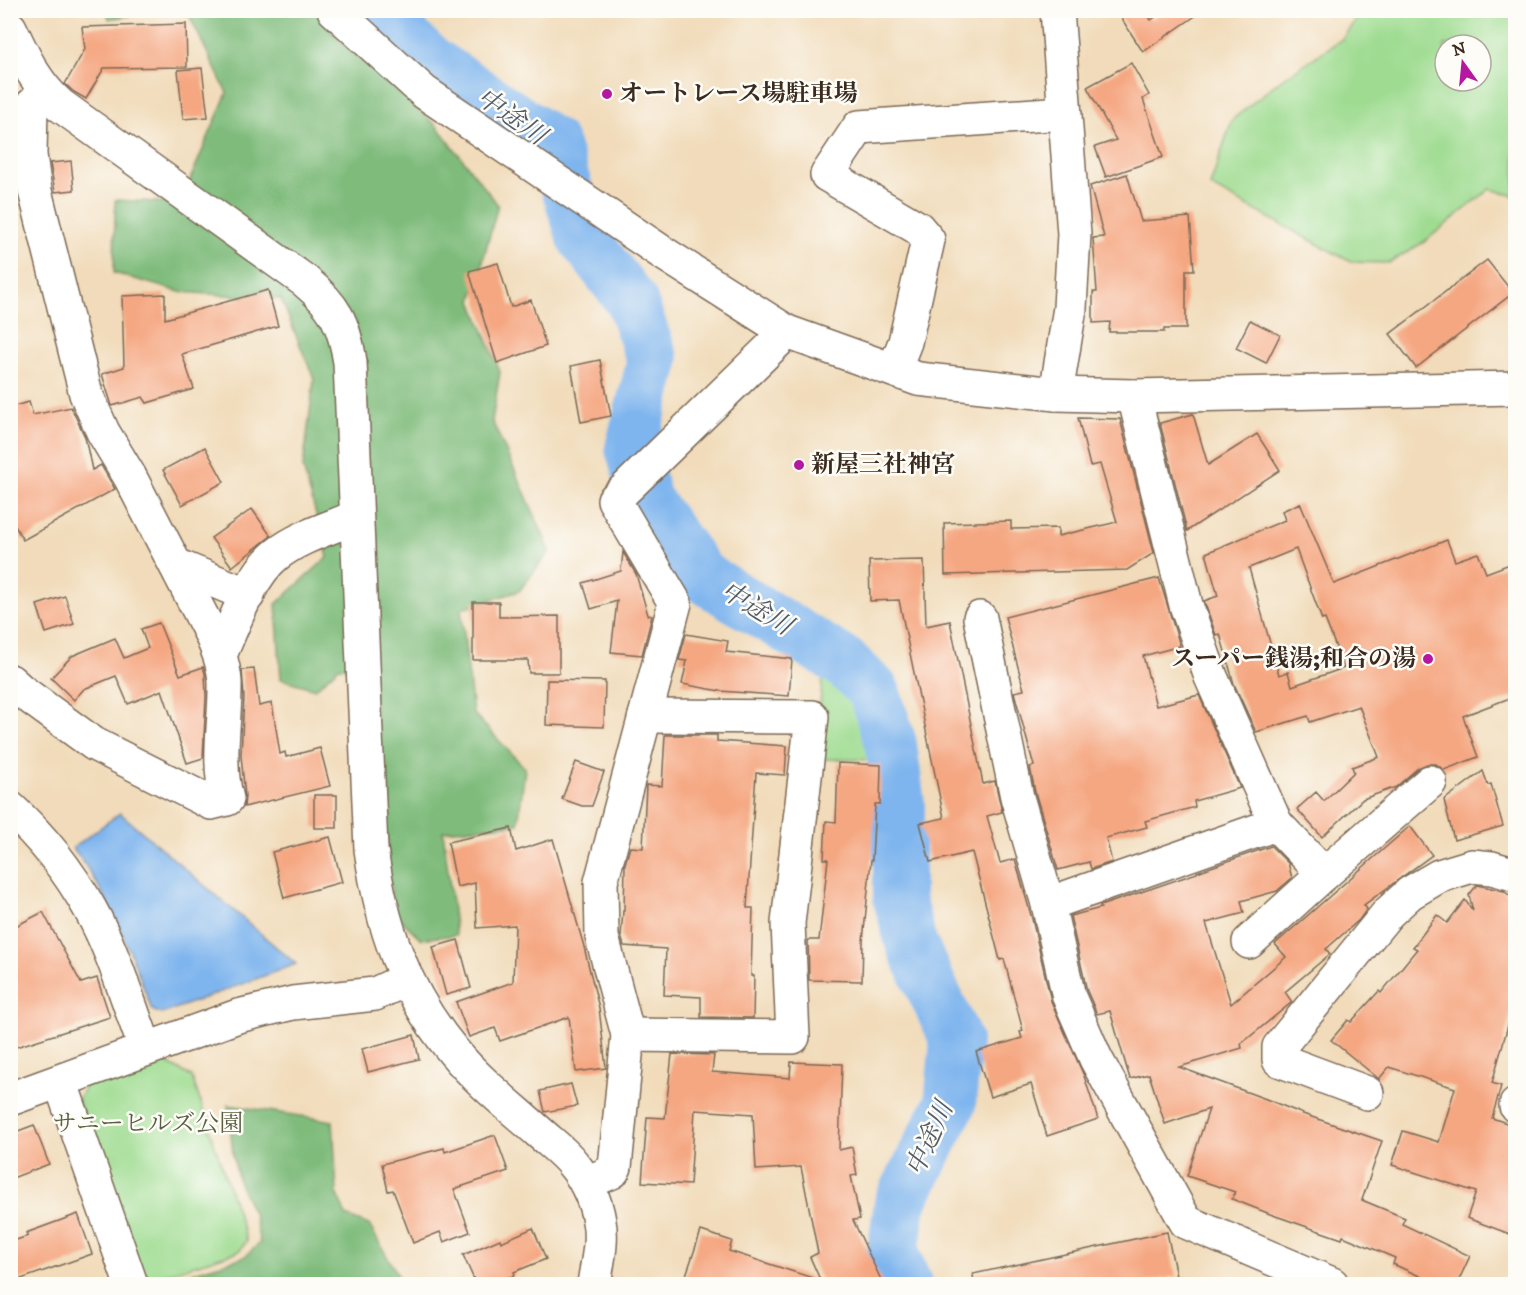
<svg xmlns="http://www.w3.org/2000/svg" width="1526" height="1295" font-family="'IM FELL DW Pica','Noto Serif JP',serif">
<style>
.green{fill:#9fdc91;stroke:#6d8358;stroke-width:1.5;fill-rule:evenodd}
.forest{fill:#7fbc7b;stroke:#5d734c;stroke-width:1.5}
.water{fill:#7fb5ee;stroke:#5d7086;stroke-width:1.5}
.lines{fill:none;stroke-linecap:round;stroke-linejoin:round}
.river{stroke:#7fb5ee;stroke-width:52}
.building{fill:#f5a782;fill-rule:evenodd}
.minor-casing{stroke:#7b6855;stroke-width:36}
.minor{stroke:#fff;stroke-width:33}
.poi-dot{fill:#b5179e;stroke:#fdfcf7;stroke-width:2}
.labels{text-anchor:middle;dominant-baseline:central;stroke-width:5;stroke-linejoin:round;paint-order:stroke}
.poi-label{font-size:24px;font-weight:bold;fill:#3b2a1e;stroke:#fdfcf7;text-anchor:start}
.park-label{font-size:24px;fill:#595f40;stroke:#fdfcf7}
.water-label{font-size:26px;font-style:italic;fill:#535b67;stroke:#fdfcf7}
</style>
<rect width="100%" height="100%" fill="#fdfcf7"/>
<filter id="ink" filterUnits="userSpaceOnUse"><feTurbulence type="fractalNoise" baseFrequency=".0167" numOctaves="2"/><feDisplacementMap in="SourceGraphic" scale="12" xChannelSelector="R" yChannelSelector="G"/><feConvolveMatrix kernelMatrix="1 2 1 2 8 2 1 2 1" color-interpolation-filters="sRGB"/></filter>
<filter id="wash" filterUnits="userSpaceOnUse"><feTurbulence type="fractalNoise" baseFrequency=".008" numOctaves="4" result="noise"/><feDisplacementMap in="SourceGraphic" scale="24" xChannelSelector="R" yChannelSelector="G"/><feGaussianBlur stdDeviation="1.35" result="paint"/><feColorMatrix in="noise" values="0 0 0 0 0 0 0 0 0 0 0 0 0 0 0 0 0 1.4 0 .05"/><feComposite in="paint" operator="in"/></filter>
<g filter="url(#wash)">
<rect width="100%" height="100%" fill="#f1dbba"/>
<g class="green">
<path d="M 1362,11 L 1515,11 L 1515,196 L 1490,189 L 1424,242 L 1389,263 L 1351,262 L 1210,186 L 1232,120 L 1279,81 L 1342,39 ZM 1445,45 L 1481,45 L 1481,81 L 1445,81 Z"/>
<path d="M 823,677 L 838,677 L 883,746 L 884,760 L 814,759 Z"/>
<path d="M 158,1058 L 192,1077 L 247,1241 L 239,1251 L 148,1280 L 138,1270 L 78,1100 L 86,1084 Z"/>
</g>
<g class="forest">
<path d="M 107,11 L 107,10 L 157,11 L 109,19 Z"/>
<path d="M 187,11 L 315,11 L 338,39 L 436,125 L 498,205 L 472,301 L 500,372 L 492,421 L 525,493 L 550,551 L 519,591 L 461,609 L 473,713 L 525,768 L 518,824 L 443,831 L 456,935 L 421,939 L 393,912 L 371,667 L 339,667 L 315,689 L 281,679 L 276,604 L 328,557 L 303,468 L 314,379 L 281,299 L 180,292 L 114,273 L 115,200 L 180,203 L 227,93 Z"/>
<path d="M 228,1105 L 333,1121 L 337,1193 L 346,1216 L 369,1225 L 403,1284 L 174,1284 L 194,1272 L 244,1257 L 260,1243 L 254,1215 L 239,1183 L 233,1155 Z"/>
</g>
<path class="water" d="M 120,813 L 296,964 L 161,1014 L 152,1010 C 131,953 111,897 73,848 Z"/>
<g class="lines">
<path class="river" d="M 374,10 L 430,61 L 552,143 L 583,238 L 632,302 L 653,361 L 631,448 L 646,500 L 701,576 L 845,663 L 874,691 L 891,744 L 899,804 L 899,899 L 911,943 L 956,1040 L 950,1104 L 900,1203 L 893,1253 L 906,1284"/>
</g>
<g id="blocks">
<g class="building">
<path d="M 1116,10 L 1145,10 L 1151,20 L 1166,10 L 1204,10 L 1143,52 Z"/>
<path d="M 186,24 L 187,67 L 104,68 L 86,99 L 74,92 L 65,84 L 85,49 L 82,27 Z"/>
<path d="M 1131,63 L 1149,95 L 1143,99 L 1163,157 L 1106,177 L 1095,147 L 1116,140 L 1087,87 Z"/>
<path d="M 202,68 L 208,117 L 183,119 L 178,70 Z"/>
<path d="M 71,161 L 74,190 L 55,192 L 50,163 Z"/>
<path d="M 1127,174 L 1141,221 L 1190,217 L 1194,270 L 1186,270 L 1186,329 L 1164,329 L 1164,332 L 1109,332 L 1110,322 L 1093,323 L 1093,292 L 1097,292 L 1093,238 L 1104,237 L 1090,186 Z"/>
<path d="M 1487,260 L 1513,293 L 1416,368 L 1390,334 Z"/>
<path d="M 498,263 L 511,307 L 531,300 L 546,346 L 497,363 L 469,271 Z"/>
<path d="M 268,290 L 278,326 L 182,354 L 194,389 L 147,403 L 143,397 L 112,406 L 102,374 L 124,367 L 122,296 L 165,294 L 165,319 Z"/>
<path d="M 1250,320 L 1280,335 L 1266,363 L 1236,348 Z"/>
<path d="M 600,360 L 611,416 L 581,422 L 571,366 Z"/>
<path d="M 29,402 L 33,415 L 71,407 L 85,437 L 92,470 L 101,465 L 115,489 L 23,540 L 10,517 L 10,407 Z"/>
<path d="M 1193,414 L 1208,465 L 1257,434 L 1280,470 L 1187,531 L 1160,423 Z"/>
<path d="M 1078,418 L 1120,419 L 1154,553 L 1127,570 L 945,575 L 944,523 L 1011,521 L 1011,529 L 1058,528 L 1058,536 L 1117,522 L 1100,464 L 1090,466 Z"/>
<path d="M 205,447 L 224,482 L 182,505 L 163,470 Z"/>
<path d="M 1300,503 L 1334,584 L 1447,540 L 1455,561 L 1478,553 L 1486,573 L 1515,562 L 1515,696 L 1463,716 L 1478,757 L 1444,770 L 1436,764 L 1427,764 L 1418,768 L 1396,787 L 1363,799 L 1322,837 L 1297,809 L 1316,792 L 1324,801 L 1354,772 L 1352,767 L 1379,757 L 1359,706 L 1310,722 L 1308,716 L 1256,732 L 1234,684 L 1220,634 L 1216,635 L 1204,601 L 1218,596 L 1206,553 L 1285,520 L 1282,511 ZM 1296,549 L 1322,620 L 1325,619 L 1344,668 L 1292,686 L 1288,672 L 1279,675 L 1249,568 Z"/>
<path d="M 252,509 L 271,536 L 232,567 L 211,538 Z"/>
<path d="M 623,552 L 636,574 L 648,615 L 652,616 L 642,655 L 611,652 L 617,601 L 591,609 L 583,583 L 621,571 Z"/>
<path d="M 924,560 L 926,626 L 950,621 L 983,784 L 995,781 L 1002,812 L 987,816 L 1000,863 L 1015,859 L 1032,919 L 1051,1001 L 1084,1076 L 1098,1119 L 1047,1136 L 1031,1084 L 990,1097 L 976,1052 L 1022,1038 L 1020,1032 L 1023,1031 L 1004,959 L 1000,960 L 972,852 L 930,862 L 920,823 L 944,818 L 899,600 L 870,601 L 869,561 Z"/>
<path d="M 1159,578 L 1180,646 L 1143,656 L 1156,706 L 1199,695 L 1240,788 L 1194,801 L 1195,807 L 1145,821 L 1147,827 L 1106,838 L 1112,862 L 1091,869 L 1089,862 L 1058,870 L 1035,792 L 1030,767 L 1034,766 L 1014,692 L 1024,690 L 1005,617 Z"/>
<path d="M 65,596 L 74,624 L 46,633 L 37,605 Z"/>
<path d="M 473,602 L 499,602 L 499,617 L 559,616 L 559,673 L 529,673 L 528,660 L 473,660 Z"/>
<path d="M 159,623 L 180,675 L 203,667 L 205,673 L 206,696 L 203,758 L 187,763 L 162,690 L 128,704 L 116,676 L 84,689 L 74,700 L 51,678 L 72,656 L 115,638 L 124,658 L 148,648 L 141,629 Z"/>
<path d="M 686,634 L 728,641 L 726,652 L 792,659 L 789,696 L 720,691 L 682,684 L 687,661 L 679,660 Z"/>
<path d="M 254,669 L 259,706 L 272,703 L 280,754 L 285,752 L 286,757 L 320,748 L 330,786 L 244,807 L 245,796 L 241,755 L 244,697 L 242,670 Z"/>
<path d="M 547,680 L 605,681 L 604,727 L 546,725 Z"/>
<path d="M 665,735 L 717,735 L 717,741 L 787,746 L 785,775 L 756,773 L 747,908 L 753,908 L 751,976 L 754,976 L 753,1018 L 701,1017 L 701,997 L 664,995 L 666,949 L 624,946 L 621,936 L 623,911 L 624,911 L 625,864 L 630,847 L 643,848 L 646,785 L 662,786 Z"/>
<path d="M 576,762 L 604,772 L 592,806 L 582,806 L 562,799 Z"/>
<path d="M 838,763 L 881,765 L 880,804 L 875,804 L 872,860 L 871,860 L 863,941 L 862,981 L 809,980 L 808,940 L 819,940 L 828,859 L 824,859 L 826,821 L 836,822 Z"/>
<path d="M 1483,771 L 1488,785 L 1491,784 L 1503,826 L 1454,840 L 1444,800 Z"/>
<rect x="314" y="795" width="23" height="33"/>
<path d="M 1410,826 L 1432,855 L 1364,905 L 1367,909 L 1359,920 L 1326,949 L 1330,954 L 1285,992 L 1292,1002 L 1241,1044 L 1242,1048 L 1179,1067 L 1266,1099 L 1303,1114 L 1382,1141 L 1362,1200 L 1405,1218 L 1402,1224 L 1470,1256 L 1457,1284 L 1424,1284 L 1426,1279 L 1393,1264 L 1395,1258 L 1343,1236 L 1342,1239 L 1270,1214 L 1232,1199 L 1235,1192 L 1187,1176 L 1209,1109 L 1165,1124 L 1149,1074 L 1130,1079 L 1110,1011 L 1097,1014 L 1087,991 L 1070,916 L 1101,908 L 1100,906 L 1197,873 L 1197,872 L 1271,846 L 1288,863 L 1292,878 L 1277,891 L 1241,901 L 1244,913 L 1206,923 L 1231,1004 L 1286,957 L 1275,944 Z"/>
<path d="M 511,828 L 516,851 L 553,839 L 583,943 L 599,1008 L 606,1068 L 576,1072 L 569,1017 L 500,1041 L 495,1028 L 469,1037 L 456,1002 L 513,982 L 515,925 L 477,928 L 475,883 L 457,887 L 448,842 Z"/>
<path d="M 330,837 L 342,882 L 284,898 L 272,852 Z"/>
<path d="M 1477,885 L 1504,891 L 1515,900 L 1515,1000 L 1492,1083 L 1501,1086 L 1492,1118 L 1515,1126 L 1515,1236 L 1467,1218 L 1476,1192 L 1392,1165 L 1403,1131 L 1439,1142 L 1455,1088 L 1389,1067 L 1379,1079 L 1331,1040 L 1348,1020 L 1351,1022 L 1379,991 L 1381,993 L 1417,949 L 1413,947 L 1437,915 L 1447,923 L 1465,900 L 1473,911 L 1469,895 Z"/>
<path d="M 43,912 L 81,983 L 97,978 L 110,1017 L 10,1049 L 10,929 Z"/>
<path d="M 458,940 L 471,988 L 446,995 L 433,947 Z"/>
<path d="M 414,1035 L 419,1059 L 368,1072 L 362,1049 Z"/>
<path d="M 672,1054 L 714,1055 L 712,1072 L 790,1078 L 791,1062 L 842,1064 L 839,1150 L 852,1147 L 857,1175 L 851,1176 L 860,1219 L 853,1220 L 883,1284 L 822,1284 L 810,1257 L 818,1253 L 801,1167 L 756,1170 L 753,1114 L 695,1110 L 690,1185 L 642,1182 L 647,1117 L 665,1118 Z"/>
<path d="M 571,1084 L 577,1106 L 545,1112 L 540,1091 Z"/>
<path d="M 34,1125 L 49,1164 L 10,1179 L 10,1134 Z"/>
<path d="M 495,1135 L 508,1171 L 454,1189 L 470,1232 L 444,1242 L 440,1232 L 413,1243 L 393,1190 L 388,1191 L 382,1164 L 444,1148 L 445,1152 Z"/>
<path d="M 78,1214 L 92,1254 L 10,1283 L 10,1242 L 28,1236 L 26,1233 Z"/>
<path d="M 533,1228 L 546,1259 L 514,1272 L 515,1275 L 492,1284 L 476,1284 L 463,1255 L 500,1239 L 501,1242 Z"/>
<path d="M 701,1231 L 732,1241 L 729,1251 L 819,1280 L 818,1284 L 683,1284 Z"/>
<path d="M 1167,1232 L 1176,1276 L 1139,1284 L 974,1284 L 973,1274 Z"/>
</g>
</g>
</g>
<g filter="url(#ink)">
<use href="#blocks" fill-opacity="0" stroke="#7b6855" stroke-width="1.5"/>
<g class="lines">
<defs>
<g id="minor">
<path d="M 334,10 L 424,92 L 663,253 L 787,332 L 918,379 L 1056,394 L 1134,396 L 1516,388"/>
<path d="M 10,28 C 24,57 35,83 60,105 L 305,281 C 335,306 344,323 350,362 L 371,849 C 381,925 404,992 454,1052 C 479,1082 511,1107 540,1133 C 551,1143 564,1152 573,1164 C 586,1179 596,1202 599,1221 C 603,1242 597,1264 594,1284"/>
<path d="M 894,370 L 905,342 L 928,240 L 918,228 L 827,175 L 859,127 L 1064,113"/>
<path d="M 1056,394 L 1070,308 L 1074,234 L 1057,10"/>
<path d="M 176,565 L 248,595"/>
<path d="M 980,618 L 1017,797 L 1048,904 L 1069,997 L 1096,1059 L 1186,1222 L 1332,1284"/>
<path d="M 220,655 C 234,624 250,576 276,555 C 298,537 330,528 356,517"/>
<path d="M 10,681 L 20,690 L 94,744 L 211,803 L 227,799 C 216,760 226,721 225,682 C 224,664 217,648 210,632 L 130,477 L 103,432 L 86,394 L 35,191 L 30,155 L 31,106 L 46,92"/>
<path d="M 10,808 C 42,837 69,871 90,909 C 114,952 128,1003 146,1049"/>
<path d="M 1276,824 L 1324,874 L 1430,782"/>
<path d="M 1048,904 L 1276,824 L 1211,677 L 1186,605 L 1134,396"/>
<path d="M 1249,942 L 1324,874"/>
<path d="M 628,1035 L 793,1037 L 788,923 L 812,717 L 645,716"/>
<path d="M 60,1081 L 131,1284"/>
<path d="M 1367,1093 L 1279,1060 L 1279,1047 L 1388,913 L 1410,893 L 1439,876 L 1472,866 L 1492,868 L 1516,875"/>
<path d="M 10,1099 L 238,1016 L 293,1003 L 375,994 L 407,979"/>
<path d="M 1516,1105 L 1516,1106"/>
<path d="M 586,1183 L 612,1172 L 615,1167 L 628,1035 L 602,937 L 601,882 L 675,603 L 614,500 L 787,332"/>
</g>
</defs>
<use href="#minor" class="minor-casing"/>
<use href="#minor" class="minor"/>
</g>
</g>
<g class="poi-dot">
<circle cx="607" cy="94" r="6"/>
<circle cx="799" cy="465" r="6"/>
<circle cx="1428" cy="659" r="6"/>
</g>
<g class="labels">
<g class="poi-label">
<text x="619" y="94">オートレース場駐車場</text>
<text x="811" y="465">新屋三社神宮</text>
<text x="1416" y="659" text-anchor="end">スーパー銭湯;和合の湯</text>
</g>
<g class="park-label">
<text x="148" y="1124">サニーヒルズ公園</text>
</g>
<g class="water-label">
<text transform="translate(511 117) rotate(35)">中途川</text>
<text transform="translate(756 609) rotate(31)">中途川</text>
<text transform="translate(930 1139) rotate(-66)">中途川</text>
</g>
</g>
<rect width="1526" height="1295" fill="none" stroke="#fdfcf7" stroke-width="36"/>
<g transform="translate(1463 63) rotate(345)"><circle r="28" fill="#fdfcf7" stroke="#afa8a0" stroke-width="1.5"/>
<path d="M0-4.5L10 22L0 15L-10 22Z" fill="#b5179e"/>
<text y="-9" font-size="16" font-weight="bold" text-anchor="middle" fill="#3b2a1e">N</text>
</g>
</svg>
